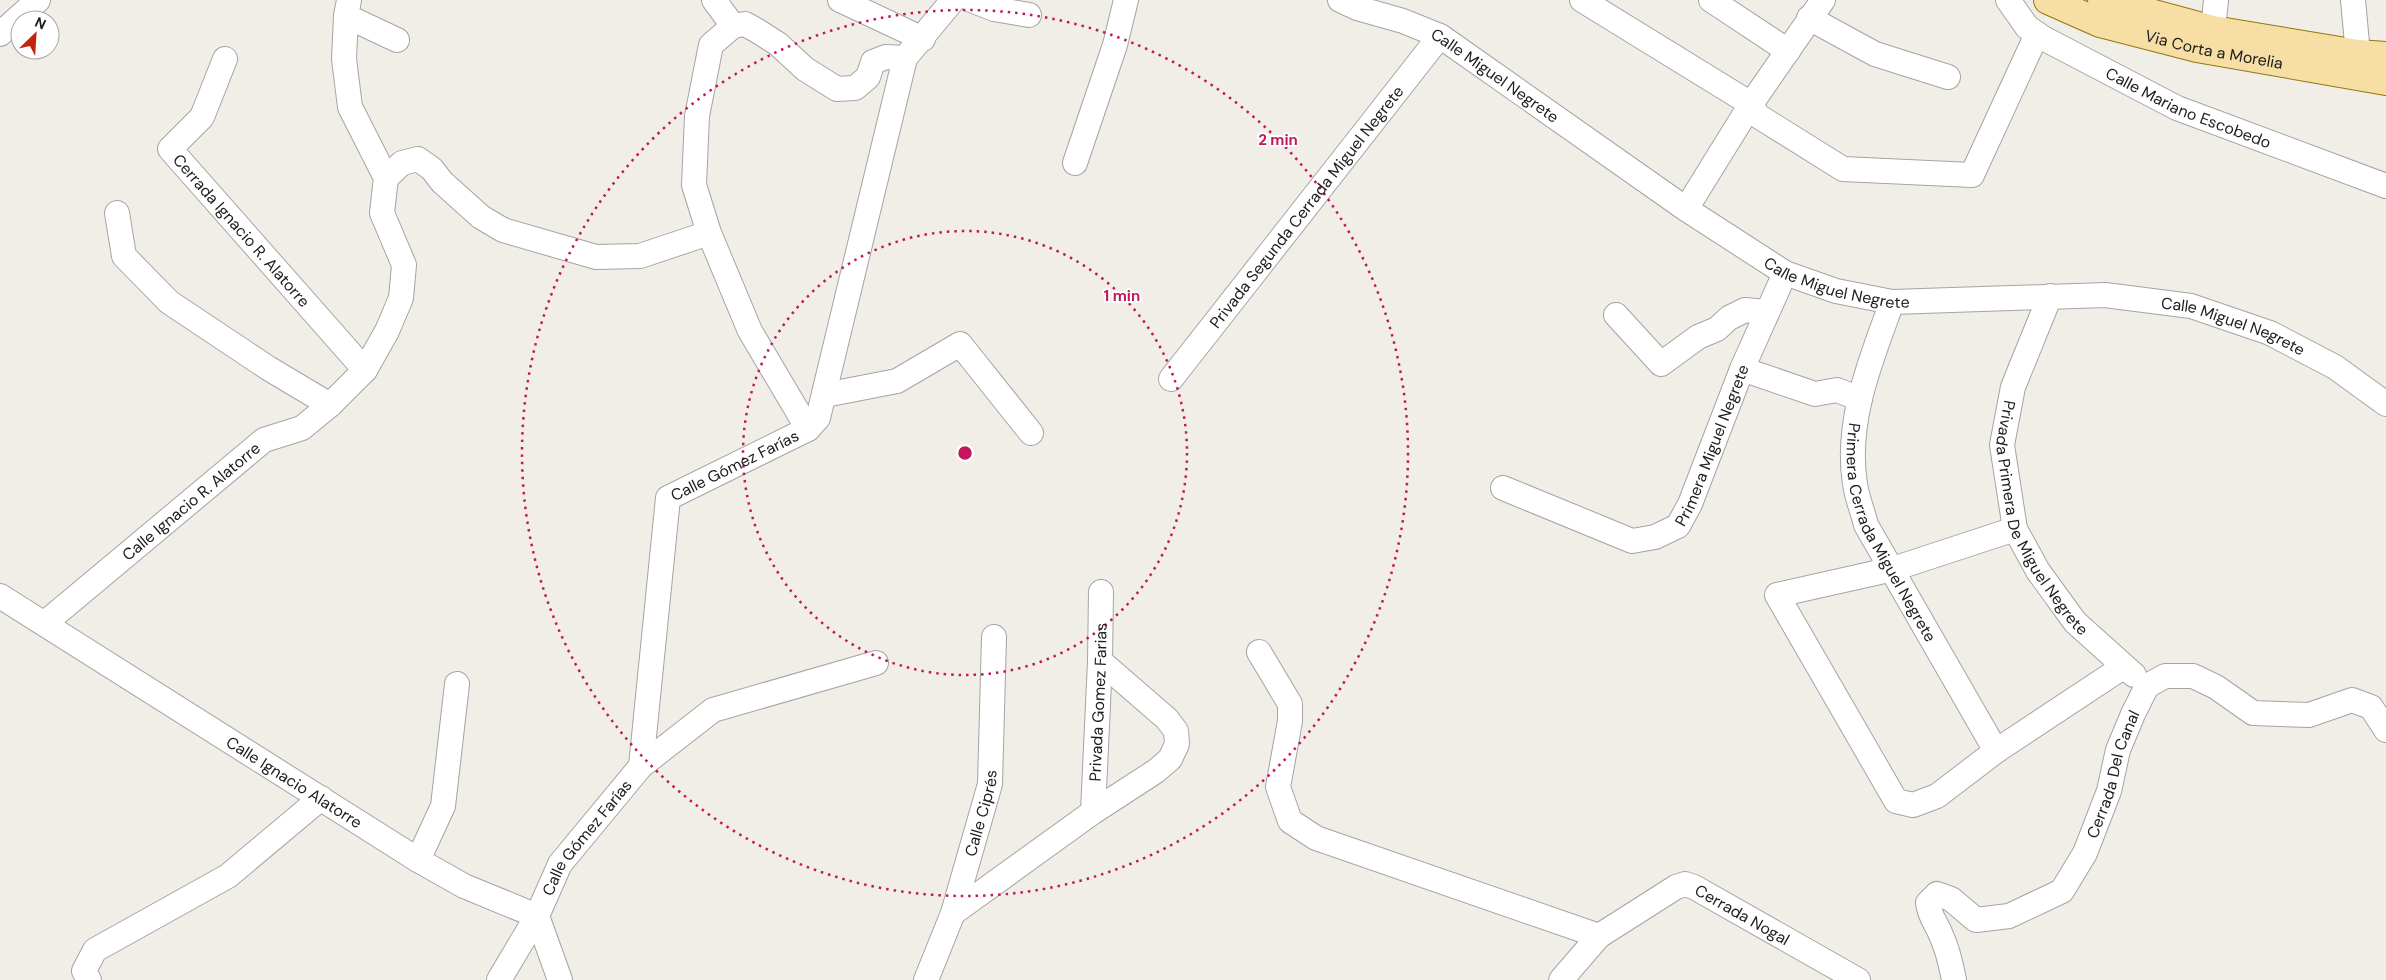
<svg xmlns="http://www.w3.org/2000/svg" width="2386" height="980" font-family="'DM Sans',sans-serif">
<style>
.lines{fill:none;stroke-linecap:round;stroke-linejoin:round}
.minor-casing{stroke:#a4a4a4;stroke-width:26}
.major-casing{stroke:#937709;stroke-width:30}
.minor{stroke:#fff;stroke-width:24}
.major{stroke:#f6dea5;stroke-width:28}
.ring{fill:none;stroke:#c2185b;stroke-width:2.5;stroke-dasharray:2.5 5}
.labels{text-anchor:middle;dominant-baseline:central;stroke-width:4;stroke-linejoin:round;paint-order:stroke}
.street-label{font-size:16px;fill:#202020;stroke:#fff}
.centre{fill:#c2185b;stroke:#fff;stroke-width:2.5}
.ring-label{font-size:15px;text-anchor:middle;font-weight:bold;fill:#c2185b;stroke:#fff;stroke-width:4;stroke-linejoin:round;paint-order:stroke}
</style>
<rect width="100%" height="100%" fill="#f0eee7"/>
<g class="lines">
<defs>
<g id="minor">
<path d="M 714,0 L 733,26"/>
<path d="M 840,0 L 923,39"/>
<path d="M 971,0 L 994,9 L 1029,15"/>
<path id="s1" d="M 1340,0 L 1357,8 L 1403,21 L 1440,36 L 1686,209 L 1785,273 L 1836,291 L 1892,302 L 2105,295 L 2191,306 L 2270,333 L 2335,367 L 2386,404"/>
<path d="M 1582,0 L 1751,104 L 1758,116 L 1843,169 L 1972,175 L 2037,34"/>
<path d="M 1711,0 L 1788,51"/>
<path id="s2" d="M 2008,0 L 2027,27 L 2043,38 L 2177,108 L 2386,186"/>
<path d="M 2353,0 L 2358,54"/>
<path d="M 346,16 L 397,40"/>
<path d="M 1809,18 L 1875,54 L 1948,77"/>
<path d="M 2213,30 L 2216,0"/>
<path d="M 0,34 L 38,0"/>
<path id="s3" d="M 225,59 L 202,117 L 170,149 L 365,370"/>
<path d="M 1075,163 L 1115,45 L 1126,0"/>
<path d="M 386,178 L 402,163 L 418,159 L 432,169 L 442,182 L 481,217 L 503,230 L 596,257 L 640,256 L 709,233"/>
<path d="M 1686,209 L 1751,104 L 1823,0"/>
<path d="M 117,213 L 124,256 L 169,302 L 268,368 L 330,405"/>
<path id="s4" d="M 2050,296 L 2013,387 L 2002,445 L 2015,529 L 2038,571 L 2075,622 L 2134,675"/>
<path id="s5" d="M 1892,302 C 1871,360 1845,421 1855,484 C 1857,498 1863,512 1866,525 L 1996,751"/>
<path d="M 1616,315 L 1661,364 L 1698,337 L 1717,329 L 1729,318 L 1745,310 L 1766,312"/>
<path d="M 1742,369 L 1815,394 L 1837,390 L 1860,399"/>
<path id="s6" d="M 1171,379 L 1440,36"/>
<path d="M 825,395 L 897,381 L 960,344 L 1031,433"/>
<path d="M 808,429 L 750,331 L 709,233 L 694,185 L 697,116 L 711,45 L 733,26 L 745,24 L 756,30 L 778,44 L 805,69 L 837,89 L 855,88 L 868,77 L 873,62 L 886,57 L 905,58"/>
<path id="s7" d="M 1503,488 L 1632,541 L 1655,537 L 1678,526 L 1690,504 L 1742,369 L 1785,273"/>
<path d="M 2015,529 L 1893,569 L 1777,595 L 1896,801 L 1913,805 L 1937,796 L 1996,751 L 2123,667"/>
<path id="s8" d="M 0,596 L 418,860 L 464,886 L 537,916 L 560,980"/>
<path id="s9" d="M 45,623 L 264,440 L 302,428 L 330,405 L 365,370 L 387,331 L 401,298 L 404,265 L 382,213 L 386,178 L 350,107 L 344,59 L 346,16 L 349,0"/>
<path d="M 1259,652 L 1290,704 L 1290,721 L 1278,787 L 1290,821 L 1316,838 L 1599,936"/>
<path d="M 641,766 L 713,710 L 876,663"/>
<path id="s10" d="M 1093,812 L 1100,661 L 1101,592"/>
<path d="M 418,860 L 443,806 L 457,684"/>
<path d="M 953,913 L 1093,812 L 1156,771 L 1170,759 L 1177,744 L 1176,731 L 1167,719 L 1100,661"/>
<path d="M 89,980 L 84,971 L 95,950 L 228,876 L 321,798"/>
<path id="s11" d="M 499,980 L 537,916 L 560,864 L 641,766 L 668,498 L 808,429 L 818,418 L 905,58 L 953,0"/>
<path id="s12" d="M 926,980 L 953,913 L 990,784 L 994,637"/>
<path id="s13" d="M 1561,980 L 1599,936 L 1676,887 L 1685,884 L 1694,887 L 1858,980"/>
<path id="s14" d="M 1954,980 C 1951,964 1948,950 1941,935 C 1936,922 1930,918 1928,903 L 1937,894 L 1951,899 L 1976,920 L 2009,916 L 2062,891 L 2085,853 L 2109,791 L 2118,750 L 2133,714 L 2147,686 L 2165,676 L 2193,676 L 2216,687 L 2253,713 L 2309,715 L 2352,700 L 2371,707 L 2386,730"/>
</g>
<g id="major">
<path id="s15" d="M 2048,0 L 2100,23 L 2197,48 L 2386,81"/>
<path d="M 2102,0 L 2213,30 L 2358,54 L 2386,56"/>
</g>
</defs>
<use href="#minor" class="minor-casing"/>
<use href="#major" class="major-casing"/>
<use href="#minor" class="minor"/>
<use href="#major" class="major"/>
</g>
<g class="ring">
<circle cx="965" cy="453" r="222"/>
<circle cx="965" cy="453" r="443"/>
</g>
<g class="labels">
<g class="street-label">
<text stroke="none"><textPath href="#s15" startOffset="174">Via Corta a Morelia</textPath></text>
<text stroke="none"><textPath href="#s1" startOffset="174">Calle Miguel Negrete</textPath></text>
<text stroke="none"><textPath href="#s2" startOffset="214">Calle Mariano Escobedo</textPath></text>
<text stroke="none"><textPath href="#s6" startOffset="219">Privada Segunda Cerrada Miguel Negrete</textPath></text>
<text stroke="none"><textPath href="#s3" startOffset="216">Cerrada Ignacio R. Alatorre</textPath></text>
<text stroke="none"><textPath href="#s1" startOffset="578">Calle Miguel Negrete</textPath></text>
<text stroke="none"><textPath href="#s1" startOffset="982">Calle Miguel Negrete</textPath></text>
<text stroke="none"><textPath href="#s7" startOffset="276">Primera Miguel Negrete</textPath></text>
<text stroke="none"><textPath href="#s11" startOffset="602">Calle Gómez Farías</textPath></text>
<text stroke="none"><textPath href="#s9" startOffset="190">Calle Ignacio R. Alatorre</textPath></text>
<text stroke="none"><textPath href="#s4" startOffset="240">Privada Primera De Miguel Negrete</textPath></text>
<text stroke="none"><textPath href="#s5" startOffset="245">Primera Cerrada Miguel Negrete</textPath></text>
<text stroke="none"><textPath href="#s10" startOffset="110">Privada Gomez Farias</textPath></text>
<text stroke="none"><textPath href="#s14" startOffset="362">Cerrada Del Canal</textPath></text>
<text stroke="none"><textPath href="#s8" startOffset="348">Calle Ignacio Alatorre</textPath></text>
<text stroke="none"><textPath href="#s12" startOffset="176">Calle Ciprés</textPath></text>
<text stroke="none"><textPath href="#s11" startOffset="168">Calle Gómez Farías</textPath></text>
<text stroke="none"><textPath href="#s13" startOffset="224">Cerrada Nogal</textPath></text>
</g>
</g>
<circle cx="965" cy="453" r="8" class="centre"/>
<g class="ring-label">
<text x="1278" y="145">2 min</text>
<text x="1122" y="301">1 min</text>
</g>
<g transform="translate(35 35) rotate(25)"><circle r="24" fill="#ffffff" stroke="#a6a6a6"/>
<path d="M0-4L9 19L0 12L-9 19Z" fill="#c4240c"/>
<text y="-8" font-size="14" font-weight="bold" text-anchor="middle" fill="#202020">N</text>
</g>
</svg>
